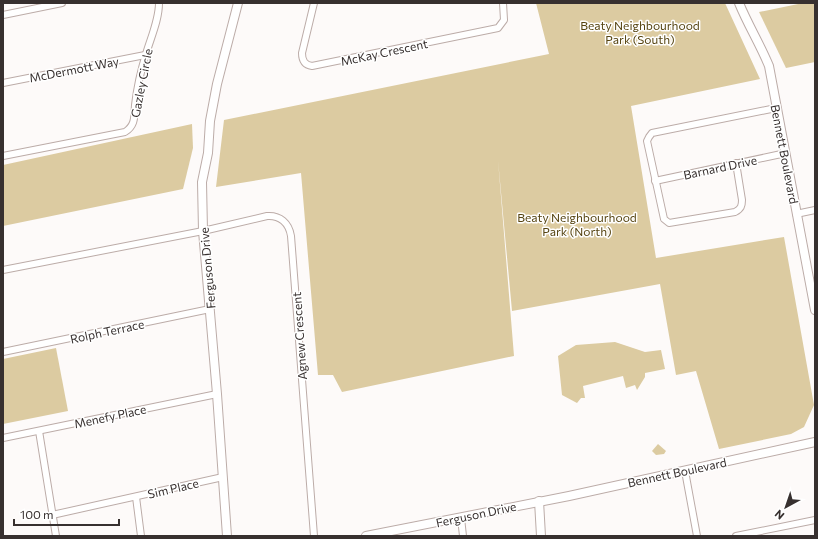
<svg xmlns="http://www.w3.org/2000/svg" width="818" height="539" font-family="Commissioner,sans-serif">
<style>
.green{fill:#dccba1}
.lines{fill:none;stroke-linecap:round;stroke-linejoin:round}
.street-casing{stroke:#bcaca8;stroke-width:8}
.secondary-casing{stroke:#bcaca8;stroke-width:10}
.street{stroke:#fff;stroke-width:6}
.secondary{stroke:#fff;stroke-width:8}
.labels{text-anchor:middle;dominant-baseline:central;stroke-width:3;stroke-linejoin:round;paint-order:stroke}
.park-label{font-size:12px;fill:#564411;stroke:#fff}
.street-label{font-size:12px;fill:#37302f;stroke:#fff}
</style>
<rect width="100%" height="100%" fill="#fdfaf9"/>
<g class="green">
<path d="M 536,3 L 725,3 L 760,79 L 631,106 L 656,258 L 784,237 L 814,405 L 804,427 L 791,434 L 719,449 L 696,371 L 676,375 L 660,284 L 512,311 L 498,160 L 514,356 L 342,392 L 333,375 L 318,375 L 301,173 L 216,187 L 224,120 L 549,54 Z"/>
<path d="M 803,3 L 815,3 L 815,62 L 786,68 L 759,12 Z"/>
<path d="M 192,124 L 193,148 L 183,189 L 3,226 L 3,165 Z"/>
<path d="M 615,342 L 645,352 L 661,350 L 665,369 L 645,373 L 645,377 L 637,390 L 635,385 L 626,388 L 623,376 L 583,386 L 585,398 L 581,398 L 577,403 L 562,395 L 558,356 L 576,345 Z"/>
<path d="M 56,348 L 68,411 L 3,424 L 3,359 Z"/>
<path d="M 658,444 L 666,451 L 664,454 L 656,455 L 652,451 Z"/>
</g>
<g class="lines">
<defs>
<g id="street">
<path d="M 314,3 L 302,53 C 302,61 305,65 312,66 L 498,28 L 504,20 L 503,3"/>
<path d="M 3,15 L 62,3"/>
<path d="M 3,83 L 145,55"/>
<path d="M 3,156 L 125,132 C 136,125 134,116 135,105 C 137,88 141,70 146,54 C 151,37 159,20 159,3"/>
<path d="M 736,163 L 742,200 C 742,206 741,209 735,212 L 669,223 L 664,219 L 647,141 L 649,137 L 652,133 L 776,108"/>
<path d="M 655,181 L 786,153"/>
<path d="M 796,214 L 815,210"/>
<path d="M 3,270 L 203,231 L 267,216 C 280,215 289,223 291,236 L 314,536"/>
<path d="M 3,352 L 210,309"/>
<path d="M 39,431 L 56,536"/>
<path d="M 3,438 L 217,394"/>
<path d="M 685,471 L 697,536"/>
<path d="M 136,497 L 141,536"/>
<path d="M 52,515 L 223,477"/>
<path d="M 461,518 L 463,536"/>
<path d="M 736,536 L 815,520"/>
</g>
<g id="secondary">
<path d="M 739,3 C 748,25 760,44 769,66 L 815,310"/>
<path d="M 539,501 L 541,536"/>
<path d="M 227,536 L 217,394 L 203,231 L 202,182 L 208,153 L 210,121 L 217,84 L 238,3"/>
<path d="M 366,536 L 569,496 L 815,442"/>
</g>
</defs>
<use href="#street" class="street-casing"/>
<use href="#secondary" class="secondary-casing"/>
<use href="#street" class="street"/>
<use href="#secondary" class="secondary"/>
</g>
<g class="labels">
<g class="park-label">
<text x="640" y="25">Beaty Neighbourhood<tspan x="640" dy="14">Park (South)</tspan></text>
<text x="577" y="217">Beaty Neighbourhood<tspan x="577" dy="14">Park (North)</tspan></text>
</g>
<g class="street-label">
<text transform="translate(384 52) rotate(-12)">McKay Crescent</text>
<text transform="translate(74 69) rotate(-11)">McDermott Way</text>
<text transform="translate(141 83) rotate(-79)">Gazley Circle</text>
<text transform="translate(785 154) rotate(79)">Bennett Boulevard</text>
<text transform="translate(720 167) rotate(-12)">Barnard Drive</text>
<text transform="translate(207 268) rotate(-95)">Ferguson Drive</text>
<text transform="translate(107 331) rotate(-12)">Rolph Terrace</text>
<text transform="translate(299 336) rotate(-94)">Agnew Crescent</text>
<text transform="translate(110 416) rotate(-12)">Menefy Place</text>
<text transform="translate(677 472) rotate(-12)">Bennett Boulevard</text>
<text transform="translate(173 488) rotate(-13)">Sim Place</text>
<text transform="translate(476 514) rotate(-12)">Ferguson Drive</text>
</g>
</g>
<rect width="818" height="539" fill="none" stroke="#37302f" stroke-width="8"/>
<g transform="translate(786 507) rotate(220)" stroke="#ffffff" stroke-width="3" paint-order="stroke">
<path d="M0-3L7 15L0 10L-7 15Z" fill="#37302f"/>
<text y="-6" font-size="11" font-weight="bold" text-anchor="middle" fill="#37302f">N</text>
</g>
<path d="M14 519v6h105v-6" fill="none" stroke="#37302f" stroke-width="2"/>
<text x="20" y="519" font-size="12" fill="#37302f" stroke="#ffffff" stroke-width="3" paint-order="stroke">100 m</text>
</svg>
